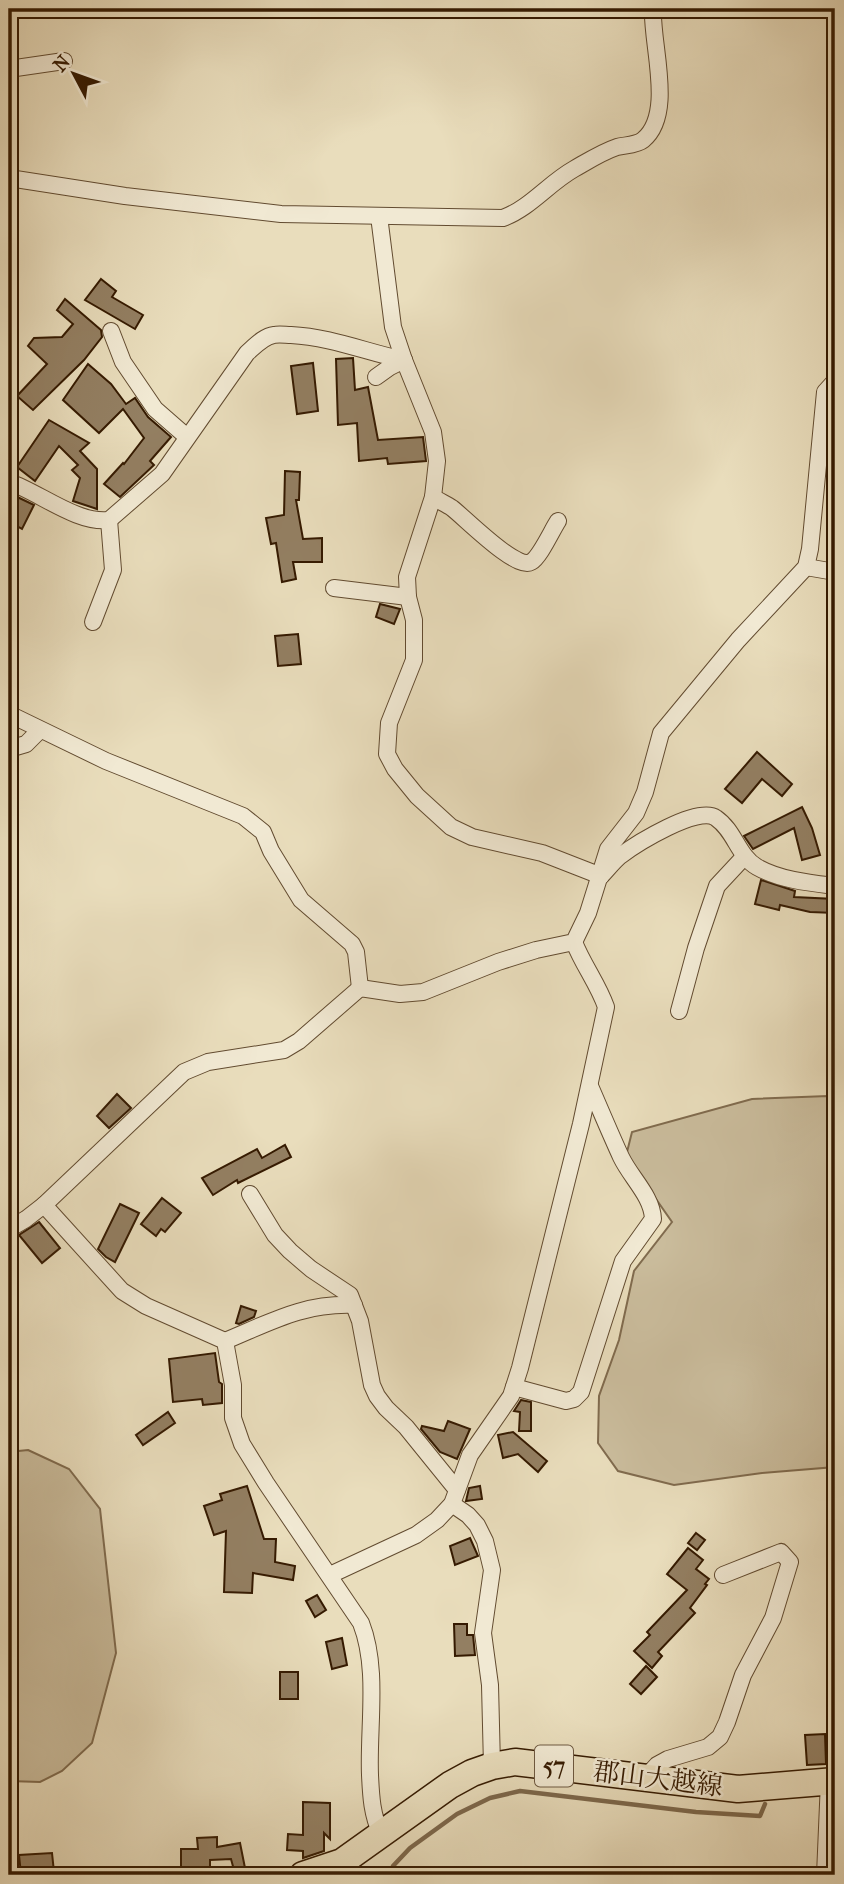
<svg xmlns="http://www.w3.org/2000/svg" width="844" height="1884" font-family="'IM FELL French Canon','Noto Serif JP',serif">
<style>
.green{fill:#cabc9c;stroke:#806b4e;stroke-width:2}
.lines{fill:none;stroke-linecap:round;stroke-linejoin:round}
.stream{stroke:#7c674b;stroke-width:4.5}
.building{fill:#937f62;stroke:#351a01;stroke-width:2}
.minor-casing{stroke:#624b30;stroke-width:18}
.primary-casing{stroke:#351a01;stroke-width:29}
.minor{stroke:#f1e9d3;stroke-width:16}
.primary{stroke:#e9ddbc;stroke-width:26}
.labels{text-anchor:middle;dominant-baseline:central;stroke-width:5;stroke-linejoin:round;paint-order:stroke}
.shield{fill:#f1e9d3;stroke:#6d5840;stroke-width:2}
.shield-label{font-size:24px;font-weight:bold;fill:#351a01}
.street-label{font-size:26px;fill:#351a01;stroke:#f1e9d3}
</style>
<rect width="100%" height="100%" fill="#e9ddbc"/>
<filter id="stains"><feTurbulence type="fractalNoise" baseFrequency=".00286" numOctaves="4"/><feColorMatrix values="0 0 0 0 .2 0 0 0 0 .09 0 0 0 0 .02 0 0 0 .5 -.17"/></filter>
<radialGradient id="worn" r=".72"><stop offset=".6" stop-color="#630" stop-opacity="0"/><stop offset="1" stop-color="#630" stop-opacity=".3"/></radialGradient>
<g class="green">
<path d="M 828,1096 L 835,1097 L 835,1467 L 762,1473 L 674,1485 L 618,1471 L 598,1443 L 599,1396 L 619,1340 L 634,1271 L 672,1222 L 626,1156 L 632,1132 L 752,1099 Z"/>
<path d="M 28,1450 L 69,1469 L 100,1509 L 116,1653 L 92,1743 L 62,1771 L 40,1782 L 9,1781 L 9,1452 Z"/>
</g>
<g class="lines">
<path class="stream" d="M 392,1875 L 393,1866 L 410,1848 L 457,1814 L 490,1798 L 520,1791 L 696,1812 L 760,1816 L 765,1804"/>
</g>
<g class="building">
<path d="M 101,279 L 116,291 L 112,297 L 143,315 L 135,329 L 85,300 Z"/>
<path d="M 65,299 L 101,330 L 102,337 L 84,360 L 33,410 L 17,396 L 47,364 L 28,346 L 34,338 L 62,337 L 73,324 L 57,310 Z"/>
<path d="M 353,358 L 355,390 L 368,387 L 378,440 L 423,437 L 426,461 L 388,464 L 387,458 L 359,461 L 357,423 L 338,425 L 336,359 Z"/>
<path d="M 313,363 L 318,411 L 297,414 L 291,366 Z"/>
<path d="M 88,364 L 111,384 L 126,404 L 135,398 L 148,417 L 171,437 L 150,461 L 154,465 L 120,497 L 104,484 L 123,463 L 124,464 L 144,438 L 123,409 L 99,433 L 63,400 Z"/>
<path d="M 49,420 L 89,443 L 80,451 L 97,469 L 97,509 L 73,501 L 80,478 L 72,470 L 78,465 L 59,446 L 35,481 L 17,467 Z"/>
<path d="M 285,471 L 300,472 L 299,500 L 296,500 L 303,539 L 322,538 L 322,562 L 293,562 L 296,579 L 282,582 L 276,543 L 271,544 L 266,518 L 284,515 Z"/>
<path d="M 9,493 L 34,505 L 22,529 L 9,522 Z"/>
<path d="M 380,604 L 400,609 L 394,624 L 376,617 Z"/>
<path d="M 298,634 L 301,664 L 278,666 L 275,636 Z"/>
<path d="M 757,752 L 792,784 L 782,796 L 762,779 L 742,803 L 725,789 Z"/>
<path d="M 802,807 L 812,828 L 820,855 L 802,860 L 794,828 L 753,849 L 744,836 Z"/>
<path d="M 761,880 L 795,891 L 794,897 L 835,899 L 835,913 L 810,912 L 780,905 L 779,910 L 755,904 Z"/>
<path d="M 117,1094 L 131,1108 L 109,1128 L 97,1116 Z"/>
<path d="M 285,1145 L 291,1157 L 238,1183 L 237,1180 L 213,1195 L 202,1178 L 257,1149 L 262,1158 Z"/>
<path d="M 162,1198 L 181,1213 L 165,1232 L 161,1229 L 156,1236 L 141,1224 Z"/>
<path d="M 120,1204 L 139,1213 L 115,1262 L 106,1257 L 98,1249 Z"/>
<path d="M 39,1222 L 60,1248 L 42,1263 L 19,1235 Z"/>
<path d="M 241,1306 L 256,1311 L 254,1317 L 239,1324 L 236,1323 Z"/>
<path d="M 215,1353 L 219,1382 L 222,1384 L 222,1403 L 203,1405 L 202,1399 L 173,1402 L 169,1359 Z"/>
<path d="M 521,1400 L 531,1402 L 531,1431 L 519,1431 L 520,1412 L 514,1411 Z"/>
<path d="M 168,1412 L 175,1423 L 143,1445 L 136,1435 Z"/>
<path d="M 448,1421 L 470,1429 L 457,1459 L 440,1452 L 421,1429 L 422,1426 L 444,1431 Z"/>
<path d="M 513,1432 L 547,1461 L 538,1472 L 518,1454 L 503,1458 L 498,1435 Z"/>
<path d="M 247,1486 L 264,1539 L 276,1539 L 275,1562 L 295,1566 L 293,1580 L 253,1573 L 252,1593 L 224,1592 L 226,1531 L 214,1535 L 204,1506 L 222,1500 L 220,1494 Z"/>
<path d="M 480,1486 L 482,1499 L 466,1501 L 469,1488 Z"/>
<path d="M 696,1533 L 705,1540 L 697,1550 L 688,1543 Z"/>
<path d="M 470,1538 L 478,1556 L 455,1565 L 450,1546 Z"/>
<path d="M 688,1548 L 703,1560 L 696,1569 L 709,1579 L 705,1584 L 707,1585 L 690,1608 L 695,1613 L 658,1652 L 662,1656 L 652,1668 L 634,1651 L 650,1635 L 647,1632 L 687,1590 L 667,1574 Z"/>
<path d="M 317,1595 L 326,1610 L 315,1617 L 306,1601 Z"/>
<path d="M 454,1624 L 467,1624 L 467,1635 L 473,1635 L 475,1655 L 455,1656 Z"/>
<path d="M 342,1638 L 347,1665 L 332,1669 L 326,1642 Z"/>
<path d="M 646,1666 L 657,1677 L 641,1694 L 630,1684 Z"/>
<rect x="280" y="1672" width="18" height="27"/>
<path d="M 825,1734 L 826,1764 L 807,1765 L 805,1735 Z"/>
<path d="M 303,1802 L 330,1803 L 330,1839 L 324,1833 L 324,1851 L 303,1858 L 303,1851 L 287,1850 L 288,1834 L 303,1835 Z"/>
<path d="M 217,1837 L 217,1847 L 240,1843 L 245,1868 L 234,1870 L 231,1859 L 210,1860 L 210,1871 L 181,1872 L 181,1849 L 198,1849 L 197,1838 Z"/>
<path d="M 52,1853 L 54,1872 L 21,1874 L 19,1855 Z"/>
</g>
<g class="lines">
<defs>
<g id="minor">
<path d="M 9,69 L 64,61"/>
<path d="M 9,178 L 125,196 L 281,214 L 503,218 C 530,208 549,183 574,169 C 588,161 602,152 617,147 C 625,145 637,145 643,140 C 675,114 651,44 653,9"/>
<path d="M 379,216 L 393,327 L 404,360 L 433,432 L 437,461 L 433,497 L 407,577 L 408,597 L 414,620 L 414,660 L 389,723 L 387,754 L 395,769 L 417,796 L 451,827 L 472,837 L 542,853 L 601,876"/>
<path d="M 111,331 L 123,362 L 155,409 L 187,437"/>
<path d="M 376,377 L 390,367 L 404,360"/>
<path d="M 9,482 C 39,492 77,524 109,520 L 162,474 L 247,353 C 255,346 264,336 274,335 C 279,334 286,335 291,335 C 331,337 366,352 404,360"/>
<path d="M 433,497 C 439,501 446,504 452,508 C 465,518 517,571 531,562 C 540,557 552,530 558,521"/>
<path d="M 806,567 L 835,572"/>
<path d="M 334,588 L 408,597"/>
<path d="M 93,622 L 113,570 L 109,520"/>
<path d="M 9,714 L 106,761 L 243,816 L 263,832 L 271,851 L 301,900 L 352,944 L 356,952 L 360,988"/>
<path d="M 9,749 L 26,744 L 40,730"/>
<path d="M 601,876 C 607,870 613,862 620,856 C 636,844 698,805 716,818 C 735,831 738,856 757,867 C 780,880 810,883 835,886"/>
<path d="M 679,1011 L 696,948 L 717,886 L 744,857"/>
<path d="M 250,1194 L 275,1235 L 290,1251 L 311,1269 L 350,1295 L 360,1321 L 372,1385 L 377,1396 L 386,1408 L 406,1427 L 457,1490"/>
<path d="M 44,1205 L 122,1291 L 146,1306 L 225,1341 L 233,1385 L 233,1418 L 242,1444 L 266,1483 L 361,1623 C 379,1669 368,1726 370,1775 C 371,1797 372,1815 381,1834"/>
<path d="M 9,1229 L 26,1219 L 44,1205 L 184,1072 L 208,1062 L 284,1050 L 299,1041 L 360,988 L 400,994 L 423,992 L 498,962 L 536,950 L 574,942 L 588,913 L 608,849 L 636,813 L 645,792 L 661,733 L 738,640 L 806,567 L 810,549 L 825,392 L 835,381"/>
<path d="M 225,1341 C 271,1322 303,1303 354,1305"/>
<path d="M 514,1387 L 566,1401 L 574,1399 L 581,1392 L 623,1261 L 653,1219 C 652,1196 631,1178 621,1157 C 610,1133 600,1109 590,1086"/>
<path d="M 452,1504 L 468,1515 L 477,1525 L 485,1541 L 492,1570 L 483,1633 L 490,1685 L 492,1766"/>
<path d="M 330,1575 L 416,1535 L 437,1520 L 452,1504 L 470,1455 L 511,1396 L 520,1368 L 581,1124 L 606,1007 C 598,984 583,965 574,942"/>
<path d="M 646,1777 L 657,1765 L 668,1759 L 708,1747 L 720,1737 L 727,1722 L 743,1675 L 773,1618 L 790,1562 L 781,1552 L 723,1575"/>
<path d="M 825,1875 L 829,1781"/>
</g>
<path id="primary" d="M 303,1875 L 342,1862 L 450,1785 L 472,1773 L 492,1766 L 515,1762 L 738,1789 L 835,1781"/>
</defs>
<use href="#minor" class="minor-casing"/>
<use href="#primary" class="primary-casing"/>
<use href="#minor" class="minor"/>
<use href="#primary" class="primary"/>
</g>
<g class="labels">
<rect class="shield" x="535" y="1745.5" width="38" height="41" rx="5"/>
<g class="shield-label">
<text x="554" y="1766">57</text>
</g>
<g class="street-label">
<text transform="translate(658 1779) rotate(7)">郡山大越線</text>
</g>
</g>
<rect width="844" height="1884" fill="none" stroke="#e9ddbc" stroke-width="35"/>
<rect x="10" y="10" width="823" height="1863" fill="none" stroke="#351a01" stroke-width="3.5"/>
<rect x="18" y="18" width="809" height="1849" fill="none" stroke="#351a01" stroke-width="2"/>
<g transform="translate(74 74) rotate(311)" stroke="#f1e9d3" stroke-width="5" paint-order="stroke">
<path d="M0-5L12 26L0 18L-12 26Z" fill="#351a01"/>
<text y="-10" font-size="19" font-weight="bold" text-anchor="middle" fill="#351a01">N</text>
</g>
<rect width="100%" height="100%" filter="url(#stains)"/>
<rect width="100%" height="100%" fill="url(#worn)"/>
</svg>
